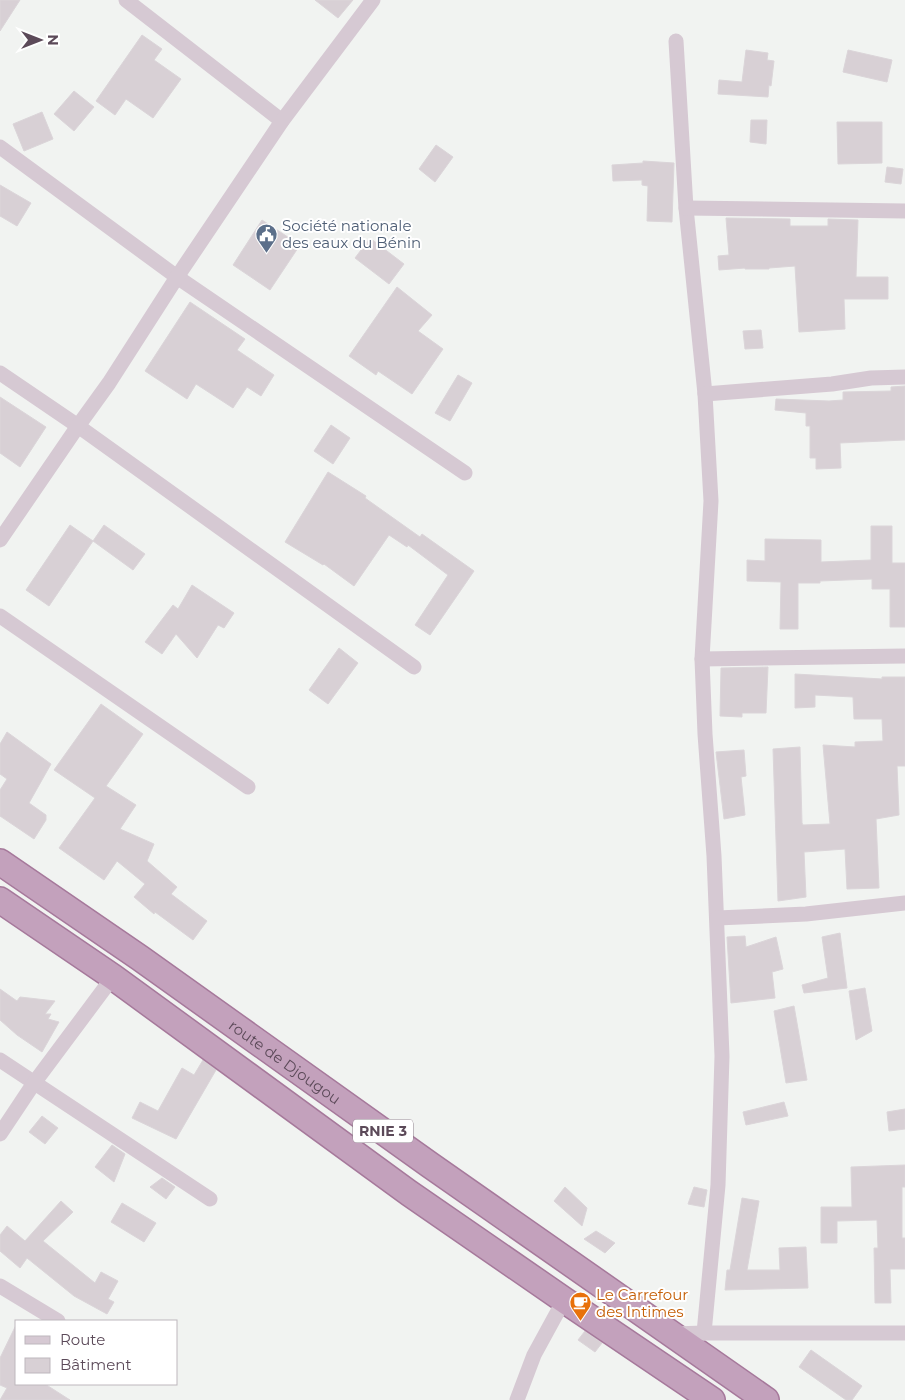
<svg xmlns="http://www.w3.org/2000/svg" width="905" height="1400" font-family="Montserrat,sans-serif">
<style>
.building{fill:#d8d0d5;stroke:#dbd5d9}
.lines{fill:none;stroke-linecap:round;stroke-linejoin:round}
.trunk-casing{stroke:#a6799b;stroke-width:28}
.minor{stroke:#d6c9d3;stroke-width:15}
.trunk{stroke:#c3a1bc;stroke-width:25}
.labels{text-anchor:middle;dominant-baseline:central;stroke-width:4;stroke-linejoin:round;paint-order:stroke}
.shield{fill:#fff;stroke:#8d808b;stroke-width:1}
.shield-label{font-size:14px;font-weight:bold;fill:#5c4a59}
.service-label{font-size:15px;fill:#4e5e75;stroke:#fff;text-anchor:start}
.street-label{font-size:15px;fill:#5c4a59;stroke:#fff}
.food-label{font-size:15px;fill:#c56008;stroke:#fff;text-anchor:start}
</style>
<rect width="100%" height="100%" fill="#f1f3f1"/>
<g class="building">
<path d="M 0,0 L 20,0 L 0,31 Z"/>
<path d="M 315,0 L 353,0 L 338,18 Z"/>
<path d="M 142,35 L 162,49 L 154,60 L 181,79 L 153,118 L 126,99 L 115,115 L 96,101 Z"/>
<path d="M 746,50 L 768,53 L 767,60 L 774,61 L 771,86 L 769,85 L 768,97 L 718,94 L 719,80 L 742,82 Z"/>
<path d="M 848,50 L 892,60 L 887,82 L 843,72 Z"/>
<path d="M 74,91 L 94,107 L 74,131 L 54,114 Z"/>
<path d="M 42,112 L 53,139 L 24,151 L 13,124 Z"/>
<path d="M 751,120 L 767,120 L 766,144 L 750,142 Z"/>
<path d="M 837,122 L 882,122 L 882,163 L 838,164 Z"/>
<path d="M 436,145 L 453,157 L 435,182 L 419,169 Z"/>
<path d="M 643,161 L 674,163 L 672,222 L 647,221 L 648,186 L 642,185 L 642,180 L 613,181 L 612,165 L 643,163 Z"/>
<path d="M 887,167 L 903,169 L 901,184 L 885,182 Z"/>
<path d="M 0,185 L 31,203 L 17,226 L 0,216 Z"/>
<path d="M 726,218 L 790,219 L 790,226 L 828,226 L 828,219 L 858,220 L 856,277 L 888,277 L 888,299 L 844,299 L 845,329 L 799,332 L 795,266 L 769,268 L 769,269 L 745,269 L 745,268 L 719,270 L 718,256 L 729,255 Z"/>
<path d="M 262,220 L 300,245 L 270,290 L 233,265 Z"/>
<path d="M 370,238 L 404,264 L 389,284 L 355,258 Z"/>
<path d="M 397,287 L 432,315 L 418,331 L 443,349 L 412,394 L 378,371 L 376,375 L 349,356 Z"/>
<path d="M 190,302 L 245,339 L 237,350 L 274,375 L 261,396 L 247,387 L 233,408 L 196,384 L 187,399 L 145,371 Z"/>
<path d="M 761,330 L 763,348 L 745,349 L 743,331 Z"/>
<path d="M 458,375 L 472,383 L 450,421 L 435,413 Z"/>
<path d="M 905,386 L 905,440 L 840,443 L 841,468 L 816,469 L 816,458 L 810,458 L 810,426 L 806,426 L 806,413 L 775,410 L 776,399 L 829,401 L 843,400 L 843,392 L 891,391 L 891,387 Z"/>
<path d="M 0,397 L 46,427 L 20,467 L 0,453 Z"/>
<path d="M 331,425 L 350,438 L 333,464 L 314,451 Z"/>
<path d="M 328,472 L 366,496 L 365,498 L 420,537 L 422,534 L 474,571 L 430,635 L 415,625 L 448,575 L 408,545 L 407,547 L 389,535 L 354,586 L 324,564 L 323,565 L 285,542 Z"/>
<path d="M 70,525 L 93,541 L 49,606 L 26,590 Z"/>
<path d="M 104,525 L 145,554 L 133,570 L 93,541 Z"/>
<path d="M 871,526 L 892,526 L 892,563 L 905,563 L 905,627 L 890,627 L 890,589 L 872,589 L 872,579 L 820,581 L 820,583 L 798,583 L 798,629 L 780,629 L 781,582 L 747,581 L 747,560 L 765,561 L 765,539 L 821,540 L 821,562 L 871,560 Z"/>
<path d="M 192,585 L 234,613 L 224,628 L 218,625 L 197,658 L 176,634 L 162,654 L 145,642 L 173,605 L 178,609 Z"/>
<path d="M 339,648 L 358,663 L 328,704 L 309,690 Z"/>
<path d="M 768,667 L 766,713 L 742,713 L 742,717 L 720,716 L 721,668 Z"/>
<path d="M 795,674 L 882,679 L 882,677 L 905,677 L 905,766 L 897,766 L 899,815 L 876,819 L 879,888 L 847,889 L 845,849 L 804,852 L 806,897 L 778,901 L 773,749 L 800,747 L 802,823 L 803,825 L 830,824 L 823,745 L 855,747 L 855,742 L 883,741 L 882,719 L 854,719 L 853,697 L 815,695 L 815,707 L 795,708 Z"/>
<path d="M 101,704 L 143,734 L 106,786 L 136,805 L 120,829 L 154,844 L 147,861 L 177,887 L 171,894 L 207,921 L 193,940 L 155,912 L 154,914 L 134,897 L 145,884 L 117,861 L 104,880 L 59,848 L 95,798 L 54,770 Z"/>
<path d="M 7,732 L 51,764 L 29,803 L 46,815 L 46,820 L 34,839 L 0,816 L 0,790 L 7,779 L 0,774 L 0,744 Z"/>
<path d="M 744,750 L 746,776 L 741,777 L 745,815 L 724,819 L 716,752 Z"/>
<path d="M 840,933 L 847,988 L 804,993 L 802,985 L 828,978 L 822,937 Z"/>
<path d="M 745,936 L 746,947 L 776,937 L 783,969 L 772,972 L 775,998 L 731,1003 L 727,937 Z"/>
<path d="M 865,988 L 872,1031 L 856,1040 L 849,991 Z"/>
<path d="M 0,989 L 17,1001 L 20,997 L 55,1001 L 45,1014 L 51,1014 L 48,1019 L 59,1022 L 42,1052 L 17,1035 L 0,1020 Z"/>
<path d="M 794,1006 L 807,1080 L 786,1083 L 774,1011 Z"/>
<path d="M 203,1060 L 216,1070 L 176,1139 L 132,1118 L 140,1102 L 158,1111 L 182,1068 L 194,1075 Z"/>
<path d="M 784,1102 L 788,1116 L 746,1125 L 743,1112 Z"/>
<path d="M 905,1109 L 905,1129 L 889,1131 L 887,1112 Z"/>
<path d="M 42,1116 L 58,1128 L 45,1144 L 29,1132 Z"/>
<path d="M 112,1145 L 125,1154 L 114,1182 L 95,1167 Z"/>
<path d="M 905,1165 L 905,1187 L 902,1187 L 902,1238 L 905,1238 L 905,1269 L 890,1269 L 891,1303 L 875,1303 L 874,1248 L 878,1248 L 877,1220 L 837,1221 L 837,1243 L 821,1243 L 821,1207 L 852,1207 L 851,1167 Z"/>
<path d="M 162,1178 L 175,1187 L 166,1199 L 150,1187 Z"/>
<path d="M 565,1187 L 587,1208 L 582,1226 L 554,1201 Z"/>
<path d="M 694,1187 L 707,1190 L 704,1207 L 688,1204 Z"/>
<path d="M 742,1198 L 759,1201 L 747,1270 L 780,1270 L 779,1248 L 806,1247 L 808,1288 L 725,1290 L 727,1270 L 730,1270 Z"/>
<path d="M 61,1201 L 73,1212 L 43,1241 L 95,1283 L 101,1272 L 118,1281 L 108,1299 L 114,1302 L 107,1314 L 74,1296 L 27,1258 L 20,1268 L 0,1251 L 0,1235 L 7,1226 L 25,1241 Z"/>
<path d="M 122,1203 L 156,1223 L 144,1242 L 111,1222 Z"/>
<path d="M 596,1231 L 615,1243 L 605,1253 L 584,1239 Z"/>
<path d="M 16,1325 L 16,1384 L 45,1384 L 70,1400 L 0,1400 L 7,1388 L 0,1385 L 0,1358 Z"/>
<path d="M 585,1331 L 602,1343 L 595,1352 L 578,1340 Z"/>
<path d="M 811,1350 L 862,1386 L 852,1400 L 846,1400 L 799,1367 Z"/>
</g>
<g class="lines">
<defs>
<g id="trunk">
<path id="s1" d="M 0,862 L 140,958 L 430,1165 L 766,1400"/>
<path d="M 0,900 L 113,977 L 409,1193 L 564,1300 L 712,1400"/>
</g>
</defs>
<use href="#trunk" class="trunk-casing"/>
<g class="minor">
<path d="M 126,0 L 282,121"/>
<path d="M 676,41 L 686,208 L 705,394 L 711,501 L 702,659 L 705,734 L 714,856 L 722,1056 L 718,1185 L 704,1333"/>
<path d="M 0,147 L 177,277 L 465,473"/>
<path d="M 686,208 L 905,211"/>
<path d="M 0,373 L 78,426 L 414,667"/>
<path d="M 705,394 L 832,384 L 871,378 L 905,377"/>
<path d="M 0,540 L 78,426 L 109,383 L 177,277 L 282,121 L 373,0"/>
<path d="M 0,616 L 248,787"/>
<path d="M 702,659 L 905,656"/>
<path d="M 717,918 L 806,914 L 905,903"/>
<path d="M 0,1060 L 210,1199"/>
<path d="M 0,1134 L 34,1083 L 113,977"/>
<path d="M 0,1286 L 58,1321"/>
<path d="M 673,1334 L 704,1333 L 905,1333"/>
<path d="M 517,1400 L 534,1355 L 564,1300"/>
</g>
<use href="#trunk" class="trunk"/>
</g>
<defs>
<symbol id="civic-pin" viewBox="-11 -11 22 30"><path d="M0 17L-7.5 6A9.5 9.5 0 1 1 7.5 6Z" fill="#5c6f8a" stroke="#fff"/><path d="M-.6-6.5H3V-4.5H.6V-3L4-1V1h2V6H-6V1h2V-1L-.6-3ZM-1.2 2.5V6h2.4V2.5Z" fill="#fff"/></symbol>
<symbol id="cafe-pin" viewBox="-11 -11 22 30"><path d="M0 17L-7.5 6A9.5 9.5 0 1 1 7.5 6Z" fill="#e8710a" stroke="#fff"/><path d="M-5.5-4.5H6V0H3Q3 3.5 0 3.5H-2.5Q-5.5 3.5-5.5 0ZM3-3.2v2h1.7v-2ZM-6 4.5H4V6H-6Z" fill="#fff"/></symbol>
</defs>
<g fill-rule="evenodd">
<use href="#civic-pin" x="254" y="222" width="25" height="34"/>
<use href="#cafe-pin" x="568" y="1290" width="25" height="34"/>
</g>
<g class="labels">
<rect class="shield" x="353" y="1119.5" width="60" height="23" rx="4"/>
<g class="shield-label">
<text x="383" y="1131">RNIE 3</text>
</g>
<g class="service-label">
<text x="282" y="225">Société nationale<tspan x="282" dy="17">des eaux du Bénin</tspan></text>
</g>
<g class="street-label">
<text stroke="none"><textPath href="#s1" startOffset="348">route de Djougou</textPath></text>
</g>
<g class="food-label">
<text x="596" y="1294">Le Carrefour<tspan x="596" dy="17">des Intimes</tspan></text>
</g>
</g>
<rect x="15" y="1320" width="162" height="65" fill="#ffffff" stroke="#beb7bd"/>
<rect x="25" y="1336" width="25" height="8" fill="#d6c9d3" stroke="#beb7bd"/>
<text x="60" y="1345" font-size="15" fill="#5c4a59">Route</text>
<rect x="25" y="1358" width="25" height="15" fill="#d8d0d5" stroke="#beb7bd"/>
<text x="60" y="1370" font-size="15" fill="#5c4a59">Bâtiment</text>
<g transform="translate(40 40) rotate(90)" stroke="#ffffff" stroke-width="4" paint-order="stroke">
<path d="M0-4L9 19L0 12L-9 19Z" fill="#5c4a59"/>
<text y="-8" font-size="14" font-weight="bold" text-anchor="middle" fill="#5c4a59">N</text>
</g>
</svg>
